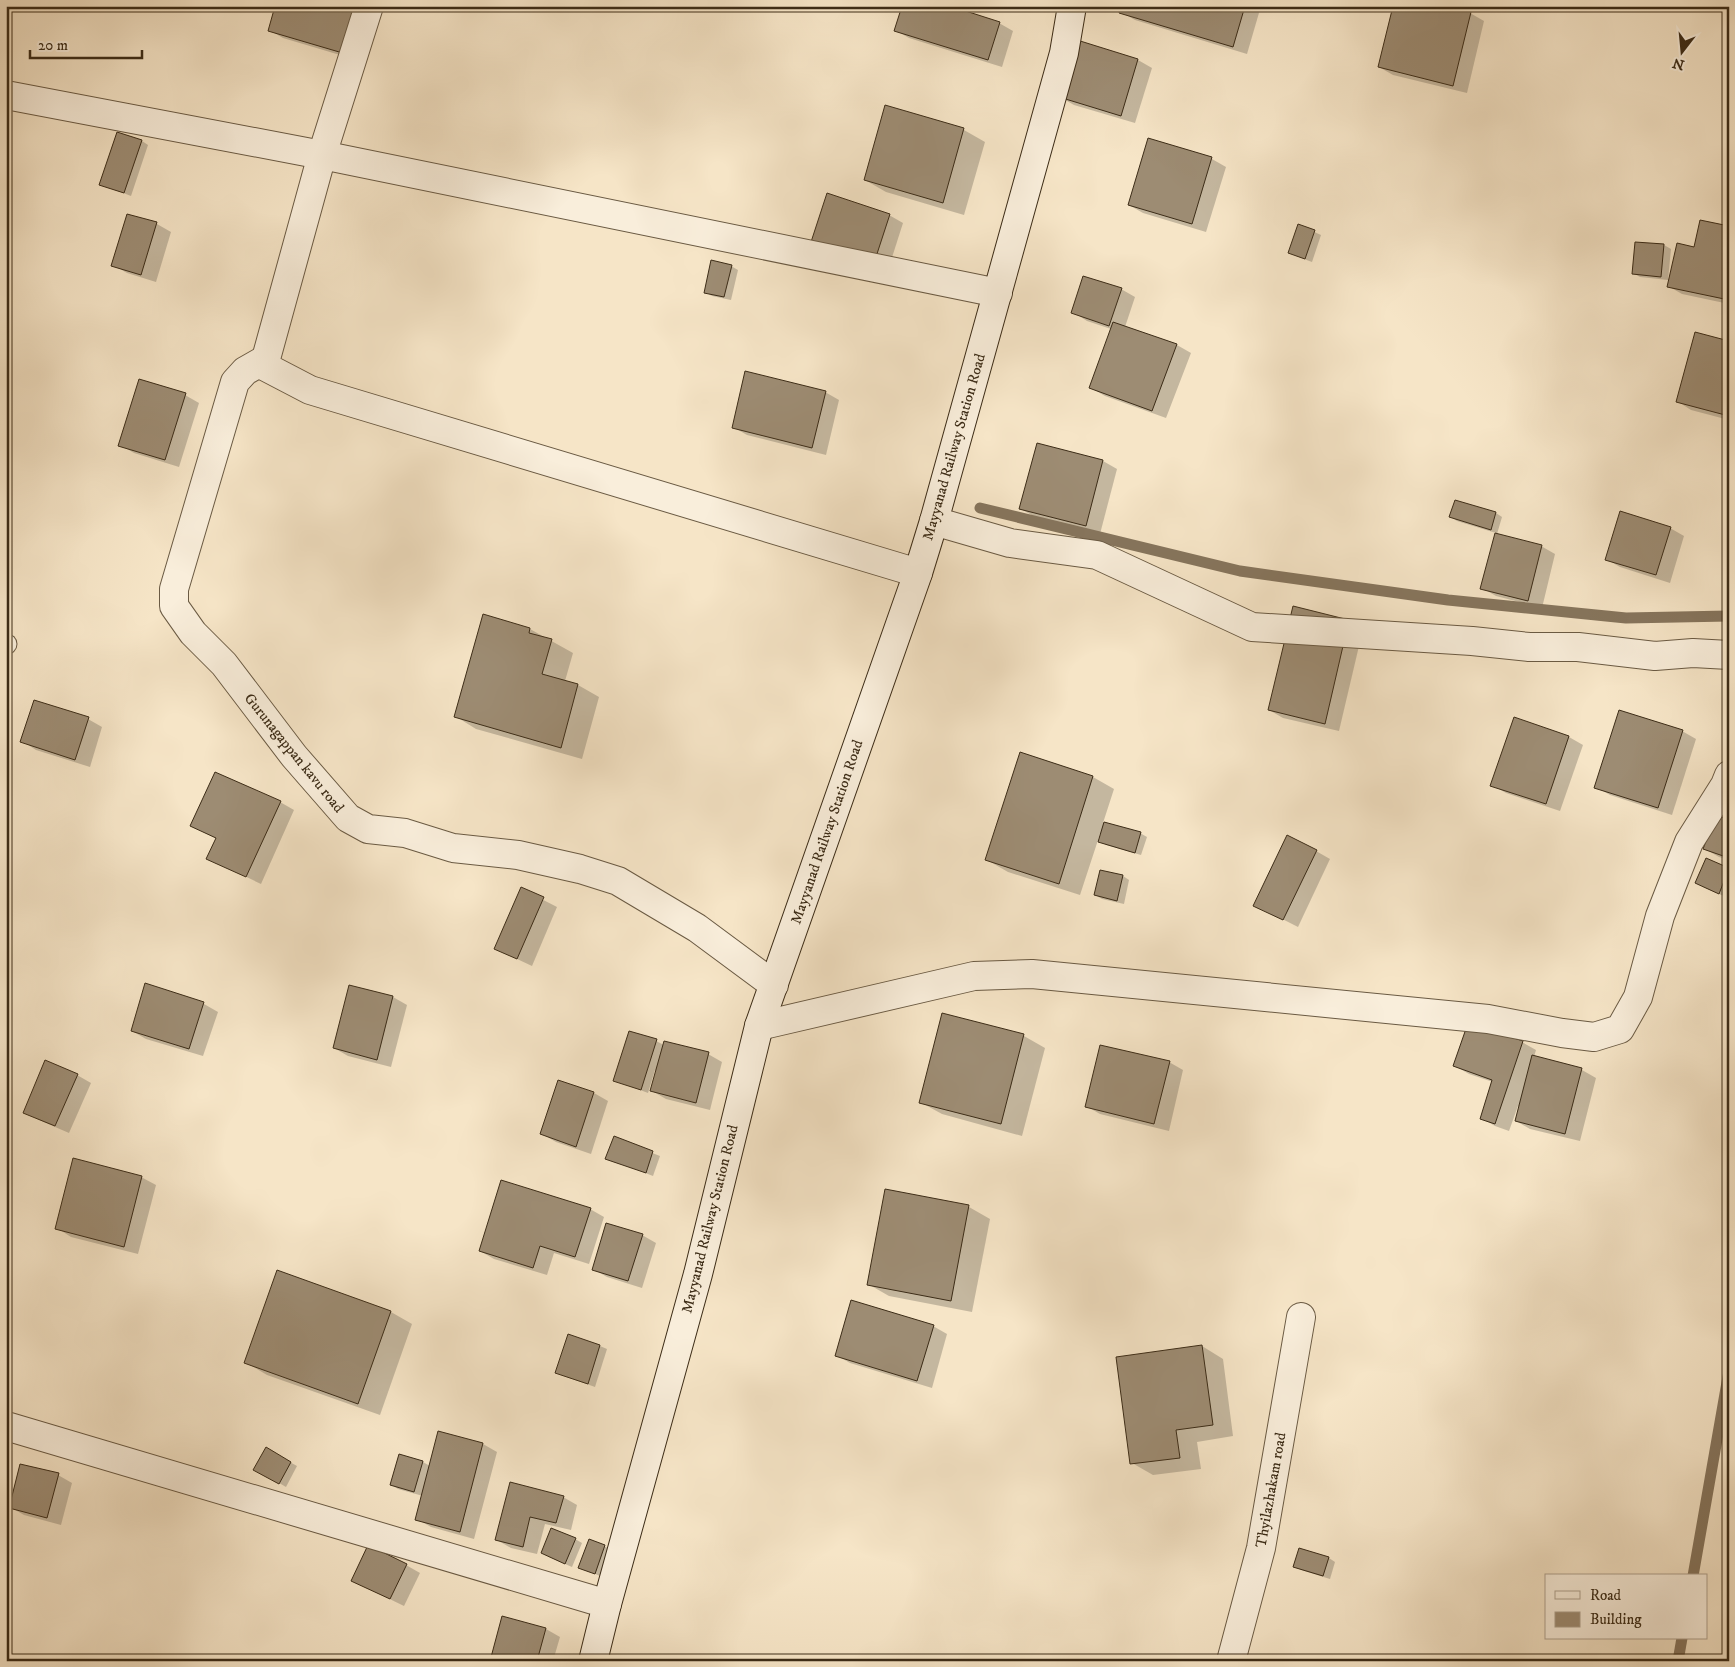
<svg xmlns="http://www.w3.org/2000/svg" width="1735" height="1667" font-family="'IM FELL DW Pica',serif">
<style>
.shadow{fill:#0003}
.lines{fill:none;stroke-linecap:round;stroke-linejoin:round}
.stream{stroke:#86755d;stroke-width:11}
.building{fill:#9d8c73;stroke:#3c2c17}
.lane-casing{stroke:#6a5a43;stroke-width:21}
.street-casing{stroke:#6a5a43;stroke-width:30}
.secondary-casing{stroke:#3c2c17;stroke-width:30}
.lane{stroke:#f9eedb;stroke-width:19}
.street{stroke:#f9eedb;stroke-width:28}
.secondary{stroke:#f9eedb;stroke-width:28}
.labels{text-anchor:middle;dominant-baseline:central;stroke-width:4;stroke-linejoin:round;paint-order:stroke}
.street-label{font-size:15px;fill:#3c2c17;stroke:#f9eedb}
</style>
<rect width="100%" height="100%" fill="#f6e5c7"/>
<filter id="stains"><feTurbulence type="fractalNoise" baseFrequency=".004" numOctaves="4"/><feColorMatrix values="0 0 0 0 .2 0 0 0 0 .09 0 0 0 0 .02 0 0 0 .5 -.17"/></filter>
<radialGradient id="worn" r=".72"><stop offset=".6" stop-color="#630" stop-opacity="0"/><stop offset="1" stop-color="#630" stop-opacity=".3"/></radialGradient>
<g class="shadow">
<path d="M 276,6 L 360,61 L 283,38 L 269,30 Z"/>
<path d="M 1123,6 L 1261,6 L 1247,54 L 1135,20 L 1121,12 Z"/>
<path d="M 1470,13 L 1484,21 L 1467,93 L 1393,75 L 1379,67 Z"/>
<path d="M 999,23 L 1013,31 L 1002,67 L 909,38 L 895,30 Z"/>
<path d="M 1077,42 L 1138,60 L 1152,68 L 1135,123 L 1074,105 L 1060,97 Z"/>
<path d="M 964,130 L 985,142 L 964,215 L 886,192 L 865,180 Z"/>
<path d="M 142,141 L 148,145 L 131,196 L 100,184 Z"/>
<path d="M 1212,159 L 1226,167 L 1206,232 L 1143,213 L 1129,205 Z"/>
<path d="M 128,215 L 157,224 L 171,232 L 156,282 L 127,273 L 113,265 Z"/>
<path d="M 889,215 L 903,223 L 888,270 L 812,242 Z"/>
<path d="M 1299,225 L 1321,235 L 1312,262 L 1296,256 Z"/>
<path d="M 1729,227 L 1729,304 L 1682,294 L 1668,286 L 1695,249 Z"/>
<path d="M 1664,245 L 1671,249 L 1668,280 L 1640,277 L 1633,273 Z"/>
<path d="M 731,266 L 738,270 L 731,300 L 712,296 L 705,292 Z"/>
<path d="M 1121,289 L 1135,297 L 1125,327 L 1177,345 L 1191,353 L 1166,418 L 1105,396 L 1091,388 L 1111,329 L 1087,321 L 1073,312 Z"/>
<path d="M 1729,343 L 1729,420 L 1691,410 L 1677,401 Z"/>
<path d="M 825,392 L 839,400 L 826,455 L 747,435 L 733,427 Z"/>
<path d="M 185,395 L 199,403 L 179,467 L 134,453 L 120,445 Z"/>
<path d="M 1038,444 L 1103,461 L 1117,469 L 1100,534 L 1035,517 L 1021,509 Z"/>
<path d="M 1456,501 L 1496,513 L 1502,517 L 1497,534 L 1541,546 L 1555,554 L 1542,608 L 1496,596 L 1482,588 L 1496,533 L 1457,521 L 1451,517 Z"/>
<path d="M 1670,528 L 1684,536 L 1670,583 L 1620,567 L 1606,559 Z"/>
<path d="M 484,616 L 530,629 L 573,653 L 565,681 L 578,685 L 599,697 L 582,759 L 476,729 L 455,716 Z"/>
<path d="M 1363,629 L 1339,731 L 1283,718 L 1269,710 Z"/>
<path d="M 88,719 L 102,727 L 90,767 L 36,750 L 22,741 Z"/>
<path d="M 1682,731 L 1696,739 L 1672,815 L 1610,795 L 1596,787 Z"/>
<path d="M 1569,737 L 1583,745 L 1560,811 L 1506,793 L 1492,785 Z"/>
<path d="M 1021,754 L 1093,777 L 1114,789 L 1103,823 L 1140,833 L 1147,837 L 1141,855 L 1106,845 L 1100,841 L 1102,834 L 1100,834 L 1080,895 L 1008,872 L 987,860 Z"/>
<path d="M 280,802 L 294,810 L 261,884 L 207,858 L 217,839 L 192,826 Z"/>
<path d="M 1729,821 L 1729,860 L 1719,857 L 1705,849 Z"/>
<path d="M 1316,851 L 1330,859 L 1298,927 L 1255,905 Z"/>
<path d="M 1706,860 L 1729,870 L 1729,890 L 1726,897 L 1703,887 Z"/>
<path d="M 1123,876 L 1129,880 L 1124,904 L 1102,899 L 1095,895 Z"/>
<path d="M 522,889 L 557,907 L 532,966 L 496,949 Z"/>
<path d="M 146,985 L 204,1004 L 218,1012 L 203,1056 L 146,1039 L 132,1031 Z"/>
<path d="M 393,997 L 407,1005 L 391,1067 L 348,1056 L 334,1048 Z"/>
<path d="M 943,1015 L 1024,1036 L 1045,1048 L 1022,1136 L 942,1114 L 920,1102 Z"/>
<path d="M 656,1041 L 664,1045 L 708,1054 L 722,1062 L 710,1110 L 666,1099 L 652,1091 L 657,1071 L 655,1070 L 648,1093 L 614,1080 Z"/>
<path d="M 1522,1042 L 1536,1050 L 1534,1057 L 1582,1070 L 1596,1078 L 1580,1141 L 1530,1129 L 1516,1121 L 1520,1106 L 1518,1106 L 1509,1131 L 1495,1126 L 1481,1118 L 1493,1082 L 1469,1074 L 1455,1066 Z"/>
<path d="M 1169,1062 L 1183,1070 L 1169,1131 L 1100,1114 L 1086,1106 Z"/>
<path d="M 77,1075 L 91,1083 L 69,1133 L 39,1120 L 25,1112 Z"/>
<path d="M 594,1093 L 608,1101 L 591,1154 L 556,1142 L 542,1134 Z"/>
<path d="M 614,1138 L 660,1156 L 653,1176 L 607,1158 Z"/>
<path d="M 141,1177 L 156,1185 L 138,1254 L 71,1237 L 57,1228 Z"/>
<path d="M 969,1207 L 990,1219 L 972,1312 L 889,1296 L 868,1284 Z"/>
<path d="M 590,1209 L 604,1217 L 589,1264 L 554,1253 L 547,1275 L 494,1259 L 480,1251 Z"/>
<path d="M 642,1235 L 656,1243 L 642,1288 L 607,1277 L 593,1269 Z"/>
<path d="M 278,1272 L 391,1312 L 412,1324 L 380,1415 L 267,1375 L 245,1362 Z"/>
<path d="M 933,1326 L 947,1334 L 932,1388 L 850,1363 L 836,1355 Z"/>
<path d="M 569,1335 L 600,1346 L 607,1349 L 595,1387 L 564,1376 L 557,1373 Z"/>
<path d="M 1202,1346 L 1223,1359 L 1233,1436 L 1197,1442 L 1201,1469 L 1153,1475 L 1132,1463 Z"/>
<path d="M 483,1444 L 497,1452 L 474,1539 L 431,1527 L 417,1519 L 423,1496 L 398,1489 L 392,1485 L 423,1462 L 430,1466 Z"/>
<path d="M 266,1449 L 297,1466 L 286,1487 L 255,1469 Z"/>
<path d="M 58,1475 L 72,1483 L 61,1525 L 24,1515 L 10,1507 Z"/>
<path d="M 511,1484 L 563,1497 L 577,1505 L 571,1530 L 545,1524 L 537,1554 L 511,1548 L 497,1540 Z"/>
<path d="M 575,1539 L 582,1543 L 572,1567 L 549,1557 Z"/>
<path d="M 604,1546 L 611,1550 L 602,1577 L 580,1567 Z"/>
<path d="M 1300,1550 L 1329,1558 L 1335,1562 L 1330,1579 L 1301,1570 L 1295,1567 Z"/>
<path d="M 406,1565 L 420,1573 L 404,1606 L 367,1588 Z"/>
<path d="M 503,1617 L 546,1629 L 560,1637 L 553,1661 L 491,1661 Z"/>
</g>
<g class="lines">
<g class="stream">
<path d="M 980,508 L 1240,571 L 1448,600 L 1626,618 L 1729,616"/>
<path d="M 1693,1576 L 1729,1371"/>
<path d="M 1678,1661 L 1682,1638"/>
</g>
</g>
<g class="building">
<path d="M 275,6 L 360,6 L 346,54 L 268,31 Z"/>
<path d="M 902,6 L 950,6 L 1000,22 L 988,60 L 894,31 Z"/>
<path d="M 1121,6 L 1245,6 L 1233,47 L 1119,13 Z"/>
<path d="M 1393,6 L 1449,6 L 1471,12 L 1453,86 L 1378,67 Z"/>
<path d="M 1077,40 L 1138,59 L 1121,116 L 1059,97 Z"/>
<path d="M 885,105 L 964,128 L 943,203 L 864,180 Z"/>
<path d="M 117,132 L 142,140 L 124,193 L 99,185 Z"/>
<path d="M 1148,138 L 1212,157 L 1192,224 L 1128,205 Z"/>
<path d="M 827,193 L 890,214 L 874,263 L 811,242 Z"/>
<path d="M 127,214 L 157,222 L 141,275 L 111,266 Z"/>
<path d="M 1700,220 L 1729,226 L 1729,300 L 1667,287 L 1677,243 L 1694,247 Z"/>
<path d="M 1298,224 L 1315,230 L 1305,259 L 1288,253 Z"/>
<path d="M 1635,242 L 1664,244 L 1661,277 L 1632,274 Z"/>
<path d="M 711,260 L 732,265 L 724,297 L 704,293 Z"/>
<path d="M 1083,276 L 1122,288 L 1109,326 L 1071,313 Z"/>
<path d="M 1113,322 L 1177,344 L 1152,411 L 1089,388 Z"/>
<path d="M 1695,332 L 1729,341 L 1729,416 L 1676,402 Z"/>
<path d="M 745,371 L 826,391 L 812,448 L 732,428 Z"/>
<path d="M 139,379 L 186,393 L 165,460 L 118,446 Z"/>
<path d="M 1037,443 L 1103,460 L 1086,526 L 1019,509 Z"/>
<path d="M 1455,500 L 1496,512 L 1491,530 L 1449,517 Z"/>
<path d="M 1620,511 L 1671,527 L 1656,575 L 1605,560 Z"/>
<path d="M 1495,533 L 1542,545 L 1528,601 L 1480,589 Z"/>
<path d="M 1293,606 L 1349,620 L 1325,724 L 1268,710 Z"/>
<path d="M 483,614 L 530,628 L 529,633 L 552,639 L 542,674 L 578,684 L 561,748 L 454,717 Z"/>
<path d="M 34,700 L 89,717 L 75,760 L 20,742 Z"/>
<path d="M 1619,710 L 1683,730 L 1658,808 L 1594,788 Z"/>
<path d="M 1514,717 L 1569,736 L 1546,804 L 1490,786 Z"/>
<path d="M 1020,752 L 1093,776 L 1059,884 L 985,860 Z"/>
<path d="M 215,772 L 281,801 L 246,877 L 206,859 L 216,838 L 190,826 Z"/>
<path d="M 1716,815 L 1729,820 L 1729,858 L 1703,849 Z"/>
<path d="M 1104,822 L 1141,832 L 1135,853 L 1098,842 Z"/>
<path d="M 1287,835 L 1317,850 L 1283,920 L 1253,906 Z"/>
<path d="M 1706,858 L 1729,868 L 1719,894 L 1695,883 Z"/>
<path d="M 1100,870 L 1123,875 L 1117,901 L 1094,895 Z"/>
<path d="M 521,887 L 544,897 L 517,959 L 494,949 Z"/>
<path d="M 145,983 L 204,1002 L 189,1049 L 131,1031 Z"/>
<path d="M 349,985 L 393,996 L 377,1060 L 333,1048 Z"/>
<path d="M 942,1013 L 1024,1034 L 1001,1124 L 919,1103 Z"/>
<path d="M 1468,1023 L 1523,1041 L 1495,1124 L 1480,1119 L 1492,1080 L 1453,1066 Z"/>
<path d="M 629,1031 L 657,1039 L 641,1090 L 613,1081 Z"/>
<path d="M 664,1041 L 709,1052 L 696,1103 L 650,1091 Z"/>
<path d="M 1100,1045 L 1170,1061 L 1154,1124 L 1085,1107 Z"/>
<path d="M 1532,1055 L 1582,1068 L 1565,1134 L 1515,1121 Z"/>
<path d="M 45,1060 L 78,1074 L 55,1126 L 23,1113 Z"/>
<path d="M 558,1080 L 594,1092 L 576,1147 L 540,1134 Z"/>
<path d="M 614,1136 L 653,1151 L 646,1173 L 605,1159 Z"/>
<path d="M 73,1158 L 142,1176 L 124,1247 L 55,1229 Z"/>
<path d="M 501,1180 L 591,1208 L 575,1257 L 540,1246 L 533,1268 L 479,1251 Z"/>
<path d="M 885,1189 L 969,1205 L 951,1301 L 867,1285 Z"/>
<path d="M 606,1223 L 643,1234 L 628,1281 L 592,1270 Z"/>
<path d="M 277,1270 L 391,1311 L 358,1404 L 244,1363 Z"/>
<path d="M 851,1300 L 934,1325 L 917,1381 L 835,1356 Z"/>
<path d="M 568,1334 L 600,1345 L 588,1384 L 555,1373 Z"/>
<path d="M 1202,1345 L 1213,1425 L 1176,1430 L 1180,1458 L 1130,1464 L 1116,1357 Z"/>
<path d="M 438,1431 L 483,1443 L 460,1532 L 415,1520 Z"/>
<path d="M 266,1447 L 291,1462 L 279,1484 L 253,1470 Z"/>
<path d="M 399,1454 L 423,1461 L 414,1492 L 390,1485 Z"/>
<path d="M 20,1464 L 59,1473 L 47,1518 L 9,1508 Z"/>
<path d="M 510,1482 L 564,1496 L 556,1523 L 530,1517 L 523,1547 L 495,1540 Z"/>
<path d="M 551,1528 L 576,1538 L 565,1564 L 541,1553 Z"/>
<path d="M 589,1539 L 605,1545 L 595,1574 L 578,1568 Z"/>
<path d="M 368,1545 L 407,1564 L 390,1599 L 351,1581 Z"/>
<path d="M 1299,1548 L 1329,1557 L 1323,1576 L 1293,1567 Z"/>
<path d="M 502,1616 L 546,1628 L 537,1661 L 490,1661 Z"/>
</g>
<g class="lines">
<defs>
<path id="lane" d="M 6,645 L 7,644"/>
<g id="street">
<path d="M 369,6 L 322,155 L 264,366 L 310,390 L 918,573"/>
<path d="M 6,95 L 322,155 L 998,293"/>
<path d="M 266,359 L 245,371 L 235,382 L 174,589 L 174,606 L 193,633 L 224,664 L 294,756 L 348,818 L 368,829 L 405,833 L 453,848 L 518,855 L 580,869 L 618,881 L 697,928 L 774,985"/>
<path d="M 934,521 L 1010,543 L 1097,555 L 1252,627 L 1472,641 L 1529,647 L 1578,647 L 1655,656 L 1693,653 L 1729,655"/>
<path d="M 759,1026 L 974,976 L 1032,974 L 1488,1019 L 1562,1033 L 1594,1037 L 1620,1029 L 1638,997 L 1660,916 L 1689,842 L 1725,785 L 1729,775"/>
<path d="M 6,1426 L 607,1604"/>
<path d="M 1231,1661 L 1261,1548 L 1301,1317"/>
</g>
<path id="secondary" d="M 593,1661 L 607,1604 L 698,1274 L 759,1026 L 918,573 L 934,521 L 1064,53 L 1072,6"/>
</defs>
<use href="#lane" class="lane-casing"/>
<use href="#street" class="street-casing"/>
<use href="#secondary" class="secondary-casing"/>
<use href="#lane" class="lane"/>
<use href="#street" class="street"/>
<use href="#secondary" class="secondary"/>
</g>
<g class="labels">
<g class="street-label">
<text transform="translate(954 447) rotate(-74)">Mayyanad Railway Station Road</text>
<text transform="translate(294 753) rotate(51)">Gurunagappan kavu road</text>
<text transform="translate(827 832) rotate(-71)">Mayyanad Railway Station Road</text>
<text transform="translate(710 1219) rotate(-76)">Mayyanad Railway Station Road</text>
<text transform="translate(1271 1490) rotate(-80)">Thyilazhakam road</text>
</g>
</g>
<rect width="1735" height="1667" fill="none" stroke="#f6e5c7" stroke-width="25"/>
<rect x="8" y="8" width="1720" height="1652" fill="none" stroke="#3c2c17" stroke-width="2.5"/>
<rect x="12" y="12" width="1710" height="1642" fill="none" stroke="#3c2c17"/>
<rect x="1545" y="1574" width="162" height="65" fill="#f9eedb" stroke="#ada08d"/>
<rect x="1555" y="1591" width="25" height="8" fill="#f9eedb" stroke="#ada08d"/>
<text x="1590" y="1600" font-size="15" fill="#3c2c17">Road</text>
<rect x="1555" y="1612" width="25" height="15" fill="#9d8c73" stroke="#ada08d"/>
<text x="1590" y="1624" font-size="15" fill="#3c2c17">Building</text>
<g transform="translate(1682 52) rotate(196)" stroke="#f9eedb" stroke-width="4" paint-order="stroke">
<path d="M0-4L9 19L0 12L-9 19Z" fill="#3c2c17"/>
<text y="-8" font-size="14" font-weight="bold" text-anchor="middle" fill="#3c2c17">N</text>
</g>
<path d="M30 50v8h112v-8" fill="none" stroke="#3c2c17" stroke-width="2.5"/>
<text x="38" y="50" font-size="15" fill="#3c2c17" stroke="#f9eedb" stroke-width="4" paint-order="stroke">20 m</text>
<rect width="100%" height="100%" filter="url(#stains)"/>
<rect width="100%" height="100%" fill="url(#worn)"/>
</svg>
